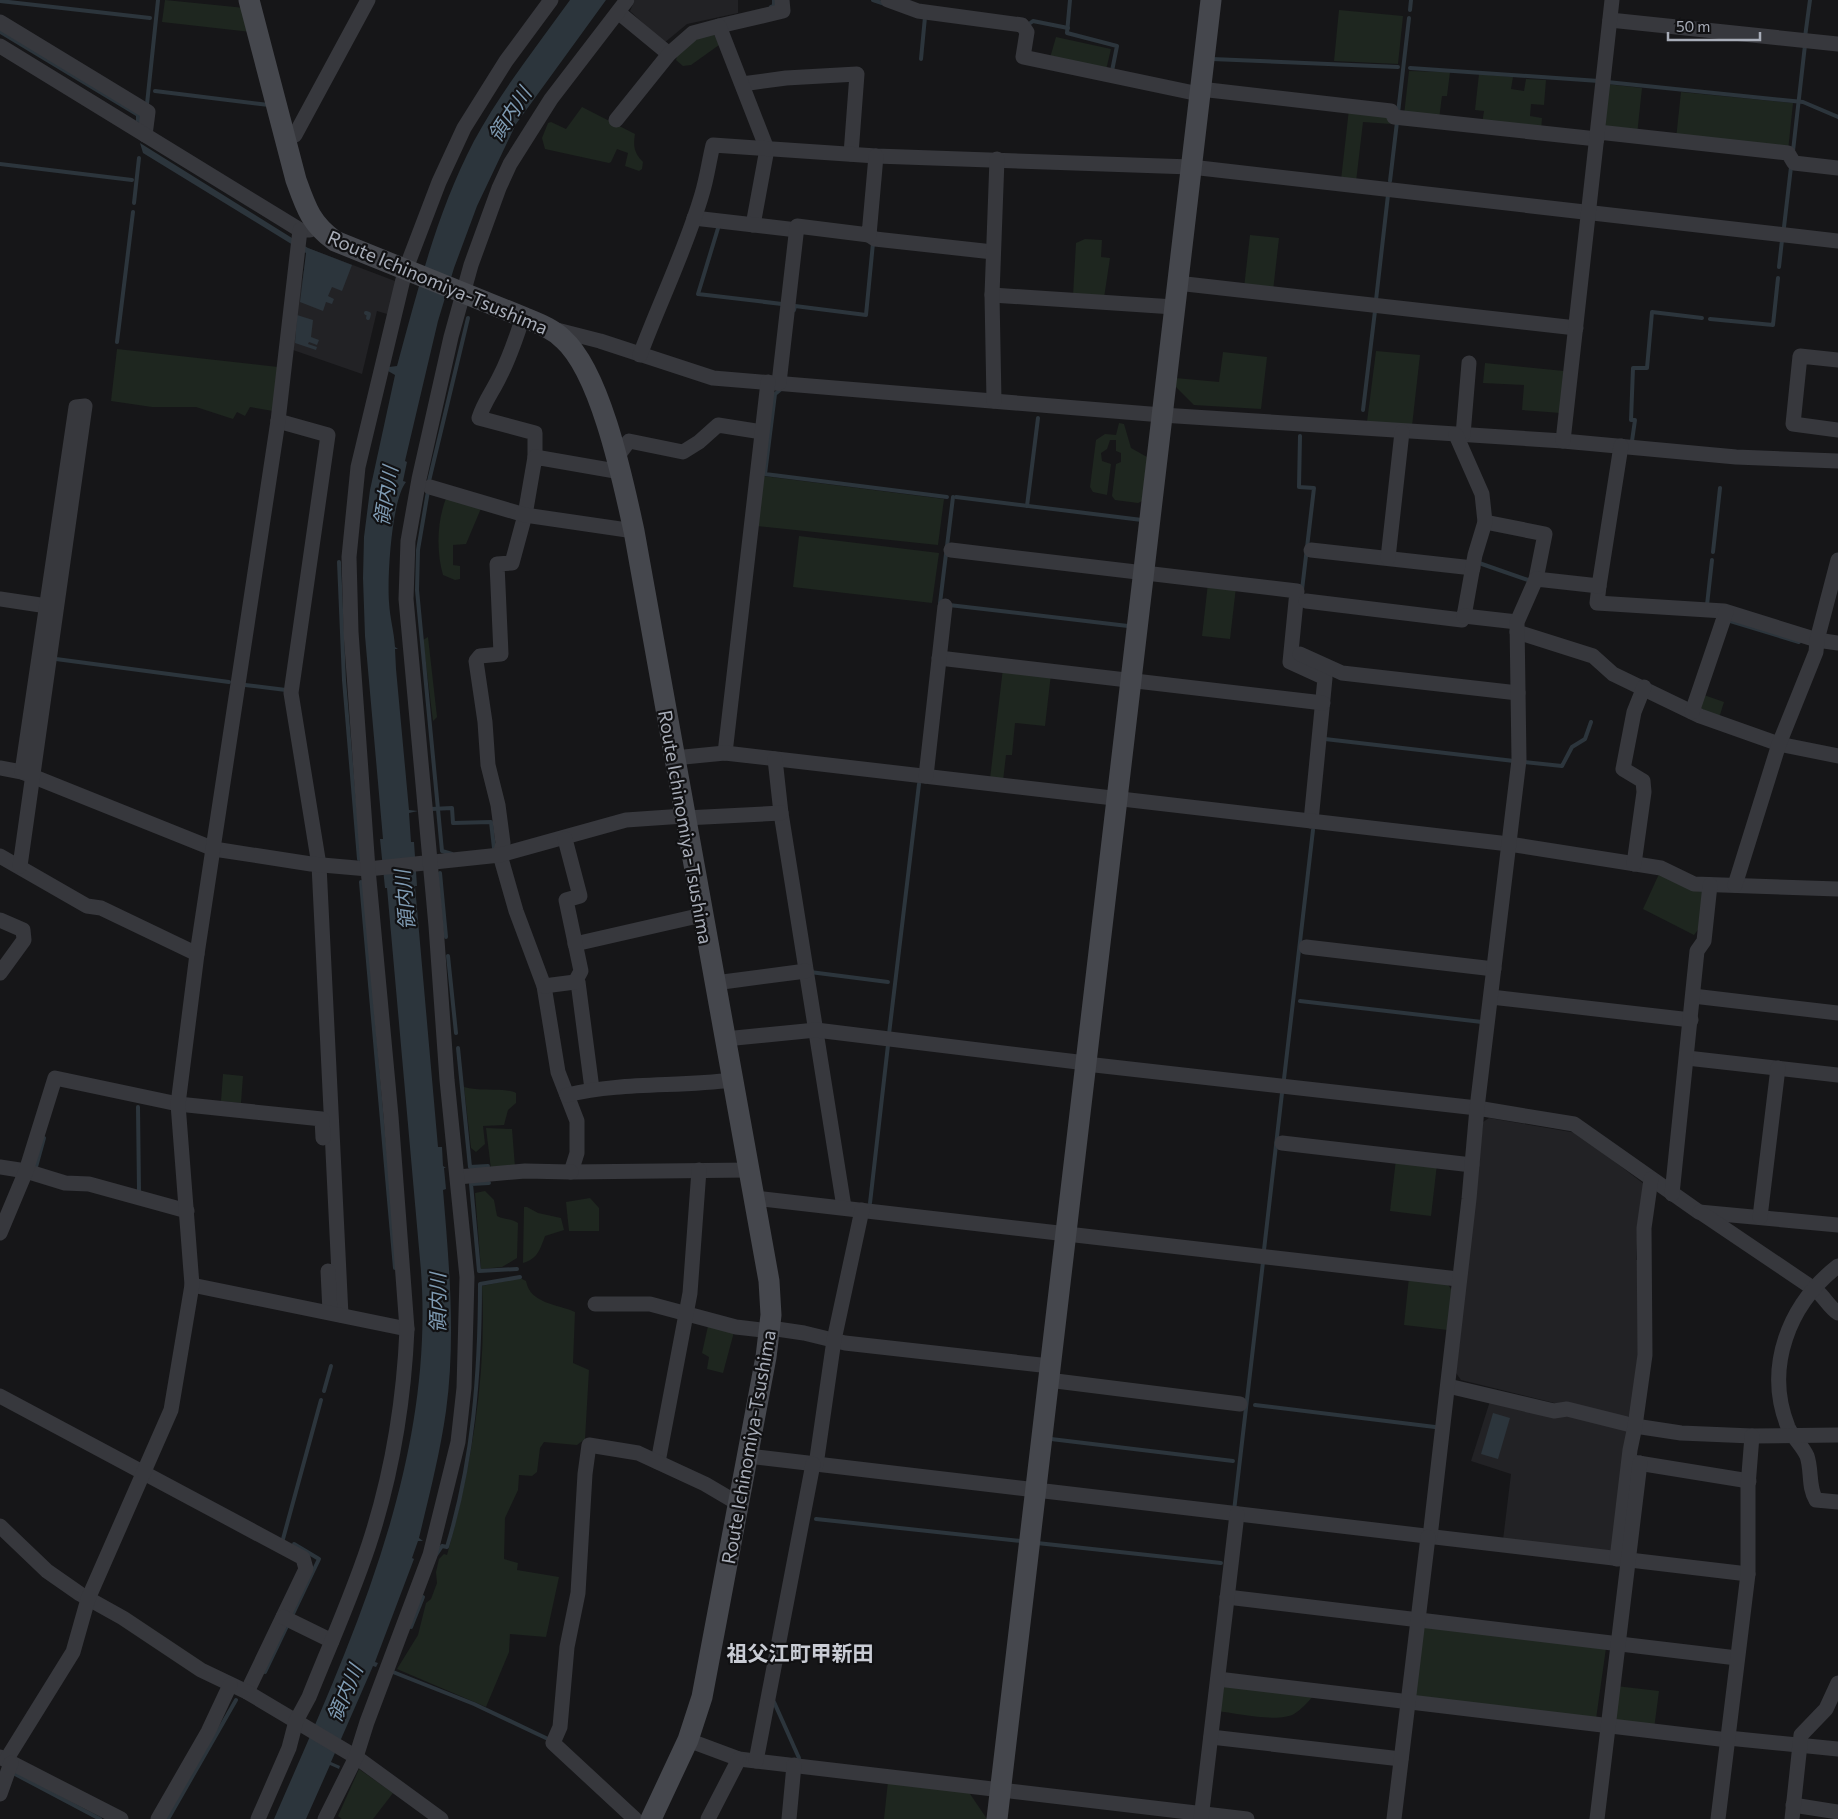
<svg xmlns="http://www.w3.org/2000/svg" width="1838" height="1819" font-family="Commissioner,'Noto Sans JP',sans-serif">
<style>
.built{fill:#222225}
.green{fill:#1e261f}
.water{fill:#2c353c}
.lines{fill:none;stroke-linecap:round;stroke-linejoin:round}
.stream{stroke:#2c353c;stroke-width:4}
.street{stroke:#37383d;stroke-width:15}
.secondary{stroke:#45474d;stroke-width:21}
.labels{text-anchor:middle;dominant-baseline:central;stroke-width:4.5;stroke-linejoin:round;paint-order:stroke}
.street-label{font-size:19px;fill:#a8adb8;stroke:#111113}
.water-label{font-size:20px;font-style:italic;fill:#7f9bb3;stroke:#111113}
.quarter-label{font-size:21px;font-weight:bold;fill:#c9ccd4;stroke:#111113}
</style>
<rect width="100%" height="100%" fill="#161618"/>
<g class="built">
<path d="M 635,0 L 738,0 L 738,13 L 687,24 L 664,43 L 630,11 Z"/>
<path d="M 308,248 L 395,281 L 392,300 L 387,314 L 377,311 L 362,374 L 293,350 L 298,302 Z"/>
<path d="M 1489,1118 L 1577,1133 L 1644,1184 L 1638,1225 L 1636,1260 L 1642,1260 L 1643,1353 L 1634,1413 L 1623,1420 L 1461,1380 L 1456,1373 L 1483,1122 Z"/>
<path d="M 1490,1401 L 1565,1412 L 1632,1429 L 1614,1551 L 1503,1540 L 1511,1474 L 1471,1461 Z"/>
</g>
<g class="green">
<path d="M 165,0 L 245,8 L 251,32 L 162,22 Z"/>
<path d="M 1339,10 L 1403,16 L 1398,64 L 1334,61 Z"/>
<path d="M 714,34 L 719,45 L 691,65 L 683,66 L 676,60 C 680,42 698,37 714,34 Z"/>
<path d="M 1056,37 L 1111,49 L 1106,70 L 1050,58 Z"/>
<path d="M 1409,71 L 1450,72 L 1447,96 L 1442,96 L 1439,119 L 1404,115 Z"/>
<path d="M 1479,74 L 1513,77 L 1511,89 L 1524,91 L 1526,79 L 1546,80 L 1544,105 L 1531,104 L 1530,116 L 1542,118 L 1541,131 L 1482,124 L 1484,111 L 1475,110 Z"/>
<path d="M 1606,84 L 1642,88 L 1637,135 L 1605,132 Z"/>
<path d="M 1681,92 L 1793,103 L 1788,151 L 1676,139 Z"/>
<path d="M 582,107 L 635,134 C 633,146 634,153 643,162 L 642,169 L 639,171 L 625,166 L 628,153 L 617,149 L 611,162 L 609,163 L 545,149 L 542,138 L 548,123 L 551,122 L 566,129 Z"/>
<path d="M 1349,109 L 1391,116 L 1391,124 L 1363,122 L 1356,182 L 1341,180 Z"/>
<path d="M 1250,235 L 1279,238 L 1273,291 L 1244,288 Z"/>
<path d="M 1085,239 L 1102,240 L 1101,257 L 1110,258 L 1104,298 L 1073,296 L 1076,243 Z"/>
<path d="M 117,349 L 278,367 L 273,411 L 250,407 L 245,416 L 237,412 L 233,419 L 196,407 L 152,407 L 111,401 Z"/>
<path d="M 1376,351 L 1420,355 L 1412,426 L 1367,422 Z"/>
<path d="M 1223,352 L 1267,357 L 1261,409 L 1194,405 L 1174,385 L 1175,378 L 1219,382 Z"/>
<path d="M 1485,363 L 1564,371 L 1561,413 L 1522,410 L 1524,385 L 1483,383 Z"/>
<path d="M 1119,423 L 1124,424 L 1131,448 L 1147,457 L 1142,501 L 1138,503 L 1115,500 L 1112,496 L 1116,464 L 1121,462 L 1121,453 L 1116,451 L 1116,440 L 1110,440 L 1107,449 L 1101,453 L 1102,461 L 1111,464 L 1107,495 L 1093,492 L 1090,487 L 1096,440 L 1105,434 L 1116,435 Z"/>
<path d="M 763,476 L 944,499 L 938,545 L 757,526 Z"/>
<path d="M 447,496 L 482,506 L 466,544 L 453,545 L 453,565 L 460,566 L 460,579 L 455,580 L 443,575 C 436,551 437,519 447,496 Z"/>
<path d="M 799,536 L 939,553 L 932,603 L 793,587 Z"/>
<path d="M 1208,583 L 1236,587 L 1230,639 L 1202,636 Z"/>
<path d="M 428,637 L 437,717 L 433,721 L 423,640 Z"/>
<path d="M 1003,668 L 1051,674 L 1045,726 L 1015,723 L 1012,755 L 1006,755 L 1003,781 L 990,779 Z"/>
<path d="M 1701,694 L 1724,702 L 1719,718 L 1696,709 Z"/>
<path d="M 1659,874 L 1704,890 L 1700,927 L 1694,935 L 1643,909 Z"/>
<path d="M 223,1074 L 243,1076 L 241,1103 L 221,1101 Z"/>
<path d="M 464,1087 C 480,1092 505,1087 516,1093 L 516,1103 L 508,1110 L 504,1125 L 483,1126 L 485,1144 L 476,1152 L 471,1148 Z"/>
<path d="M 486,1128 L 512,1129 L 515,1167 L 491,1169 Z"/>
<path d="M 1396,1159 L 1437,1164 L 1431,1216 L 1390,1211 Z"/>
<path d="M 485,1191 L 494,1200 L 497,1216 C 504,1220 511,1218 518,1223 L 517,1258 L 502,1267 L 481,1269 L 475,1193 Z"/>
<path d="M 590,1198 L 599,1208 L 599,1231 L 569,1231 L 566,1202 Z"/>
<path d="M 524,1207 L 527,1207 L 538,1213 L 561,1218 L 564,1230 L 545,1236 C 540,1250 537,1259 523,1263 Z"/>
<path d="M 1409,1277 L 1446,1281 L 1452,1291 L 1448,1330 L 1404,1325 Z"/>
<path d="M 520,1278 L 526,1281 C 530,1304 558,1304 575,1312 L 573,1363 L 589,1370 L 585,1439 L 577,1445 L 544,1442 L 540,1448 L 537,1472 L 532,1476 L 519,1475 L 518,1490 L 505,1518 L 504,1559 L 518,1563 L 517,1570 L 559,1577 L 546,1637 L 510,1634 L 509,1652 L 486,1707 L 397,1669 L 418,1635 L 426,1603 L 431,1599 L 437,1583 L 436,1572 L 439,1559 L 444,1554 L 447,1555 C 471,1468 487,1377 482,1286 Z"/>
<path d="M 708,1326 L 734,1332 L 723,1373 L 707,1369 L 709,1357 L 702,1353 Z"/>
<path d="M 1422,1625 L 1606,1648 L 1596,1719 L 1415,1699 Z"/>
<path d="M 1220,1686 L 1314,1695 C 1308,1702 1302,1709 1294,1714 C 1278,1723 1236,1713 1217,1711 Z"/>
<path d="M 1616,1686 L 1659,1691 L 1654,1729 L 1613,1723 Z"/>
<path d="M 359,1769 L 393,1793 L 373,1819 L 342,1819 L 338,1816 Z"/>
<path d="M 888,1781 L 968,1791 L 987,1819 L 884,1819 Z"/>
</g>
<g class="water">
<path d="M 570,0 L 606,0 L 516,124 L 477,206 L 454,268 L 438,321 L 405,461 L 407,462 L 403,481 L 406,482 C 392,499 387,575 389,602 C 390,619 394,631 395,647 L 398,649 L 395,649 L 396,669 L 409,810 L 418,811 L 409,813 L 411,842 L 414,842 L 417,886 L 415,886 L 438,1147 L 442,1147 L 443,1166 L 446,1168 L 444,1168 L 446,1189 L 443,1190 C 449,1263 456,1337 446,1411 C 440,1454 429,1496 419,1538 L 423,1541 L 418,1541 L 412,1558 L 414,1559 L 375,1662 L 378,1663 L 376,1667 L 373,1666 L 331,1762 L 340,1766 L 339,1769 L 330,1765 L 306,1819 L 274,1819 C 350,1644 435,1466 421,1271 L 387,888 L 385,888 L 380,839 L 383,839 L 365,636 L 363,578 L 364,537 L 370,490 L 395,375 L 388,371 L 389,367 L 397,366 C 418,289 437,212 474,141 C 501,91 537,46 570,0 Z"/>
<path d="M 0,27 L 142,113 L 144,125 L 136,121 L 136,116 L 0,34 Z"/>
<path d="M 140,143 L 308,248 L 352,265 L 342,291 L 332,287 L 328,296 L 334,299 L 332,304 L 326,302 L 323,311 L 300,302 L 306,253 L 143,153 Z"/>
<path d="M 297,315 L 313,320 L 311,337 L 319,340 L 317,345 L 309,342 L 308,344 L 317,347 L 316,350 L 295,343 Z"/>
<path d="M 1493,1413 L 1510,1418 L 1498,1459 L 1481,1454 Z"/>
</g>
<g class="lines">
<g class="stream">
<path d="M 873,0 L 885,4"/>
<path d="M 1070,0 L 1067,33 L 1117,46 L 1112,71"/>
<path d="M 0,1 L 150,18"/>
<path d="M 771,7 L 774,6 L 774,0"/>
<path d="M 1410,10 L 1411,0"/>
<path d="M 1029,24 L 1033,21 L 1068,28"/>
<path d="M 1805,37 L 1810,0"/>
<path d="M 921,59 L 925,17"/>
<path d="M 1212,59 L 1398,67"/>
<path d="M 1410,68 L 1599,81"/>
<path d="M 1607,82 L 1803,102 L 1838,117"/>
<path d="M 155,91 L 269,105"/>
<path d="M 147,104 L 158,0"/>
<path d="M 1398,113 L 1409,18"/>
<path d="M 1793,151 L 1805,45"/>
<path d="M 0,164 L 132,180"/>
<path d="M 1390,181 L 1397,122"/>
<path d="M 134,203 L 139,158"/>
<path d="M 719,225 L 698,294 L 782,304"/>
<path d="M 1784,227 L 1791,167"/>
<path d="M 1779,267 L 1782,240"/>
<path d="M 1376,300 L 1388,195"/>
<path d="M 794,310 L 795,306 L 866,315 L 873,243"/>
<path d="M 366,313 L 369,314 L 368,318"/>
<path d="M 1710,319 L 1773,325 L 1778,278"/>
<path d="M 117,342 L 133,212"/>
<path d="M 780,390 L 775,394 L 765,474 L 947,497"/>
<path d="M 1363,410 L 1375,311"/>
<path d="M 1300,436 L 1299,487 L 1314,488 L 1302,590"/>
<path d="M 1632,441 L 1635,420 L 1631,420 L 1633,368 L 1647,368 L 1652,312 L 1702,318"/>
<path d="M 429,481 L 468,318"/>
<path d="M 428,491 L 418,550 L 417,590 L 442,851 L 452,854"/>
<path d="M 956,497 L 1142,520"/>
<path d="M 1027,506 L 1038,418"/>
<path d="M 947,546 L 953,497"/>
<path d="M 1713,552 L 1720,488"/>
<path d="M 339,562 L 344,680 L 359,859"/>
<path d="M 1479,563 L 1531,581"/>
<path d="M 940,603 L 946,554"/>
<path d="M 949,605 L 1128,626"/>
<path d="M 1707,605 L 1712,560"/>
<path d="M 1727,620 L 1799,642"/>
<path d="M 56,659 L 229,682"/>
<path d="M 245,685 L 286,690"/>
<path d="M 1325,739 L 1514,761"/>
<path d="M 1523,762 L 1562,766 L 1572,747 L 1585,739 L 1591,722"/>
<path d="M 431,809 L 452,808 L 453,823 L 491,822 L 494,848 L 498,848"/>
<path d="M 440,873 L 446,937"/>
<path d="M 361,882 L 395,1268"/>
<path d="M 448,956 L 456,1033"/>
<path d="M 810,972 L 888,982"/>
<path d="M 1300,1001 L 1482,1022"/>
<path d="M 889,1034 L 919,784"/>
<path d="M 458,1048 L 470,1167 L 488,1166"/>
<path d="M 1284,1079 L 1313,830"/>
<path d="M 138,1107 L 139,1191"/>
<path d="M 36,1167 L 44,1138"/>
<path d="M 489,1183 L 471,1184 L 479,1271 L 517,1269"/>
<path d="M 870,1203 L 888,1045"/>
<path d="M 1264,1250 L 1282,1093"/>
<path d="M 324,1391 L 331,1366"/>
<path d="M 1255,1405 L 1435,1427"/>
<path d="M 1051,1439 L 1233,1461"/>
<path d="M 1234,1511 L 1263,1262"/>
<path d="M 816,1519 L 1021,1541"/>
<path d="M 283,1539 L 321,1400"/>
<path d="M 1037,1543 L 1221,1563"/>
<path d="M 436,1555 L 442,1546 L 447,1547 C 473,1461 480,1374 480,1284 L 520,1277"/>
<path d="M 291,1618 L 319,1559 L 294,1544"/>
<path d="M 411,1627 L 423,1597"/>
<path d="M 265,1672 L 287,1626"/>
<path d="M 393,1672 L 474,1704 L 548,1739"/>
<path d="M 774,1702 L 799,1758"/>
<path d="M 15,1774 L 100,1819"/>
<path d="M 168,1819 L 236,1700"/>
</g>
<g class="street">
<path d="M 888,0 L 918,11 L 1022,25 L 1027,32 L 1023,57 L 1199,94"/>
<path d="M 618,12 L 669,54"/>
<path d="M 1610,20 L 1838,44"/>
<path d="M 0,22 L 148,112 L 145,135"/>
<path d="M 719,26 L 783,11 L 782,0"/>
<path d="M 0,46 L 300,230 L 310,230"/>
<path d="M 742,84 L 786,78 L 857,74 L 851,154"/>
<path d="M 1200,89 L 1391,111 L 1394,117 L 1597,139"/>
<path d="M 616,120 L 669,54 L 693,33 L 719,26 L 767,149 L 753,225"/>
<path d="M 1598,132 L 1788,153 L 1794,163 L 1838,168"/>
<path d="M 285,139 L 295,135 L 368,0"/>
<path d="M 694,218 L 797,230"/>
<path d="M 869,235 L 875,239 L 993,252"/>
<path d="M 1177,283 L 1576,328"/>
<path d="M 992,295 L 1174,307"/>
<path d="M 523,317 C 516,338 510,357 500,376 C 493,391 484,402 479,418 L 535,433 L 535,457"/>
<path d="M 553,329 L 600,341 L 713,378 L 1162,415 L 1563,441 L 1736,457 L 1838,461"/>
<path d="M 640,355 C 660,301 686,249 702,194 C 707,178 709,161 713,145 L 876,156 L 1191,167 L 1838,241"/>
<path d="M 1838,360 L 1800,356 L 1793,424 L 1838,430"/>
<path d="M 779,383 L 797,226 L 869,235 L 876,156"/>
<path d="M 994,401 L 992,295 L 997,159"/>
<path d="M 278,421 L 328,435 L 291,693 L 319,865 L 341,1315"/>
<path d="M 1463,435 L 1469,363"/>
<path d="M 1563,441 L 1612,0"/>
<path d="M 617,457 L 629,441 L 683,452 L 699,442 L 718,425 L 762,432"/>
<path d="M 621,472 L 535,457 L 525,515 L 512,563 L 497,564 L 501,654 L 480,656 L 476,661 L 485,722 L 488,765 L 498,805 L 503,843 L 500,855 L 516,911 L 544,986 L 558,1072 L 577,1121 L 577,1153 L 571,1172 L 749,1170"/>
<path d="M 430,487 L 525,515 L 634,531"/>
<path d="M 1485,522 L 1545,534 L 1536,579"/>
<path d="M 951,550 L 1297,591 L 1290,662 L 1325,678 L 1311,821"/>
<path d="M 1311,550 L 1473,568"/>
<path d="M 1388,558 L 1402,432"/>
<path d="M 1599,586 L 1597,603 L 1724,611 L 1817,640 L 1838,643"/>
<path d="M 0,599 L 47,606"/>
<path d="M 1306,601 L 1462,620 L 1464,616 L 1475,555 L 1485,522 L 1482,494 L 1456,435"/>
<path d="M 1464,616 L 1517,622"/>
<path d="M 1517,632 L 1593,656 L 1613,674 L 1700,716 L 1779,744 L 1838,756"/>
<path d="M 1300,654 L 1342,673 L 1518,693"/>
<path d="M 939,658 L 1323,703"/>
<path d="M 1692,712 L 1726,612"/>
<path d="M 725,753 L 768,382"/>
<path d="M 674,758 L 725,753 L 1509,844 L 1661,868 L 1694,884 L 1838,889"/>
<path d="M 775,759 L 781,813 L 844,1207"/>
<path d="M 0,768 L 22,772 L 214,849 L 311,864 L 368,869 L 500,855 L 626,820 L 684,816"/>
<path d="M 926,776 L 945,606"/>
<path d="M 685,818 L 781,813"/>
<path d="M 0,856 L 87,906 L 101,908 L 197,954"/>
<path d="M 1634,864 L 1644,792 L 1643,781 L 1623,769 L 1634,712 L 1644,687"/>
<path d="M 20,866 L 85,406 L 76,407 L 22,772"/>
<path d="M 1735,885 L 1779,744 L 1816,652 L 1817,640 L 1838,560"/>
<path d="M 0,920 L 23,930 L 24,940 L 0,973"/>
<path d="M 575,944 L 702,915"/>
<path d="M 1306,947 L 1494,969"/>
<path d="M 575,982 L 578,982 L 592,1089"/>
<path d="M 715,983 L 806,971"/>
<path d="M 544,986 L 575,982 L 581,971 L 566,900 L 580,896 L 565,839"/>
<path d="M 1693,996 L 1838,1013"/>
<path d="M 1491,997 L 1691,1020"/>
<path d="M 725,1039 L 816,1030 L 1086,1063"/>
<path d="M 1687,1058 L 1838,1075"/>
<path d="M 1086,1064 L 1477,1108 L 1574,1124 L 1699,1212 L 1838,1225"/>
<path d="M 567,1095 C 620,1082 678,1087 732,1080"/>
<path d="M 1282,1143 L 1472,1165"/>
<path d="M 0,1167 L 26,1171 L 65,1183 L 89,1184 L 187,1211"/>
<path d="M 458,1177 L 525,1171 L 571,1172"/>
<path d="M 1672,1194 L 1697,951 L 1704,941 L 1710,885"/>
<path d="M 754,1198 L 1458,1279"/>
<path d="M 1700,1212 L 1817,1291 C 1825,1298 1829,1307 1838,1313"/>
<path d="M 1760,1217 L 1778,1068"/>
<path d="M 0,1233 L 26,1171 L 55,1078 L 178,1104 L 322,1119 L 323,1138"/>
<path d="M 1838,1266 C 1789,1304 1764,1367 1788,1427 C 1793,1438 1802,1445 1807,1456 C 1812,1470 1808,1487 1816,1500 L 1838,1502"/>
<path d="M 328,1271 L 330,1312"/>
<path d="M 192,1285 L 407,1329"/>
<path d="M 595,1304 L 650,1304 L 736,1327 L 770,1331"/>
<path d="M 770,1328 L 804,1333 L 845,1343 L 1050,1366"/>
<path d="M 1048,1380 L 1240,1404"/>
<path d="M 1448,1386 L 1554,1411 L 1567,1409 L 1635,1426 L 1681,1433 L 1752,1436 L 1838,1435"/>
<path d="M 0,1396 L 303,1558 L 306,1569 L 247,1692"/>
<path d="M 748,1456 L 1748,1574"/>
<path d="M 658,1462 L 690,1293 L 699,1170"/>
<path d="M 1632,1462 L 1749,1481"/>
<path d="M 816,1465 L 834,1340 L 862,1210"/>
<path d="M 0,1526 L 47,1571 L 80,1594 L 123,1618 L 201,1670 L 247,1692 L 356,1757 L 441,1819"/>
<path d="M 1430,1537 L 1469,1199 L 1477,1108 L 1519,760 L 1517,622 L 1536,579 L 1599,586 L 1621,446"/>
<path d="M 1617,1559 L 1630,1450 L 1635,1426 L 1645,1355 L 1644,1228 L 1651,1179"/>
<path d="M 1227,1597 L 1737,1658"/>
<path d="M 283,1617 L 332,1641"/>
<path d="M 1218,1679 L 1728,1740"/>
<path d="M 1211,1737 L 1401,1759"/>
<path d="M 1728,1738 L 1838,1749"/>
<path d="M 688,1740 L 739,1759 L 1247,1819"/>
<path d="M 0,1757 L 121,1819"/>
<path d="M 6,1760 L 73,1652 L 88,1599 L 171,1410 L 192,1285 L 178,1104 L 197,954 L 278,421 L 300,230"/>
<path d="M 756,1761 L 813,1464"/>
<path d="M 0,1794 L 11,1763"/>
<path d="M 1793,1805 L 1838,1812"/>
<path d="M 158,1819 L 208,1732 L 230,1685"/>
<path d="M 258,1819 L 289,1748 L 296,1721 L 309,1697 C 330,1644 355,1590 372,1535 C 393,1468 404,1399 407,1329 L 391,1116 L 368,869 L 351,632 L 349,557 L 358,467 L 405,271 L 439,182 L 464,128 L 506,61 L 551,0"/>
<path d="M 325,1819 L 356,1757 L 367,1722 L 430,1555 L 458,1442 L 464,1388 L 467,1277 L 447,1080 L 436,926 L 406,599 L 408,541 L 419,479 L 451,337 L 471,265 L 499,188 L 510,164 L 551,99 L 627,0"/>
<path d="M 635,1819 L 553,1743 L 560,1727 L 567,1647 L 578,1593 L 585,1474 L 589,1445 L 638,1453 L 705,1484 L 739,1504"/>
<path d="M 708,1819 L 739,1759"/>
<path d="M 789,1819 L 794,1765"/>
<path d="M 1201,1819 L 1237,1514"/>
<path d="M 1394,1819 L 1428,1537"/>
<path d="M 1597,1819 L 1640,1463"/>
<path d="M 1718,1819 L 1748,1574 L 1748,1486 L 1752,1436"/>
<path d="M 1792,1819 L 1801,1735 L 1826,1709 L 1838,1683"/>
</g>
<g class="secondary">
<path d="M 249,0 L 296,180 C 306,208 311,224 335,241 L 523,317 C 537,323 552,328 563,339 C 601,373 623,481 634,531 L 769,1281 L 771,1315 L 766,1357 L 702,1697 L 688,1740 L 651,1819"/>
<path d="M 997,1819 L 1211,0"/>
</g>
</g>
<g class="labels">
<g class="street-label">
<text transform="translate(438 282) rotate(23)">Route Ichinomiya-Tsushima</text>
<text transform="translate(686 827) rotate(80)">Route Ichinomiya-Tsushima</text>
<text transform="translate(748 1447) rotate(-80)">Route Ichinomiya-Tsushima</text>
</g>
<g class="water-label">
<text transform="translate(509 114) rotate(-57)">領内川</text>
<text transform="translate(385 496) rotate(-81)">領内川</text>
<text transform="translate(404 900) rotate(-95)">領内川</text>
<text transform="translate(437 1303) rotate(-90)">領内川</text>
<text transform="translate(344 1693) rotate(-67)">領内川</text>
</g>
<g class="quarter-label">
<text x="800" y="1652">祖父江町甲新田</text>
</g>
</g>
<path d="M1668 32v8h92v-8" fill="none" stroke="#a8adb8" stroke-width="2.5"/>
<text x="1676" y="32" font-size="15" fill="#a8adb8" stroke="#111113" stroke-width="4" paint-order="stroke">50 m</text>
</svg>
